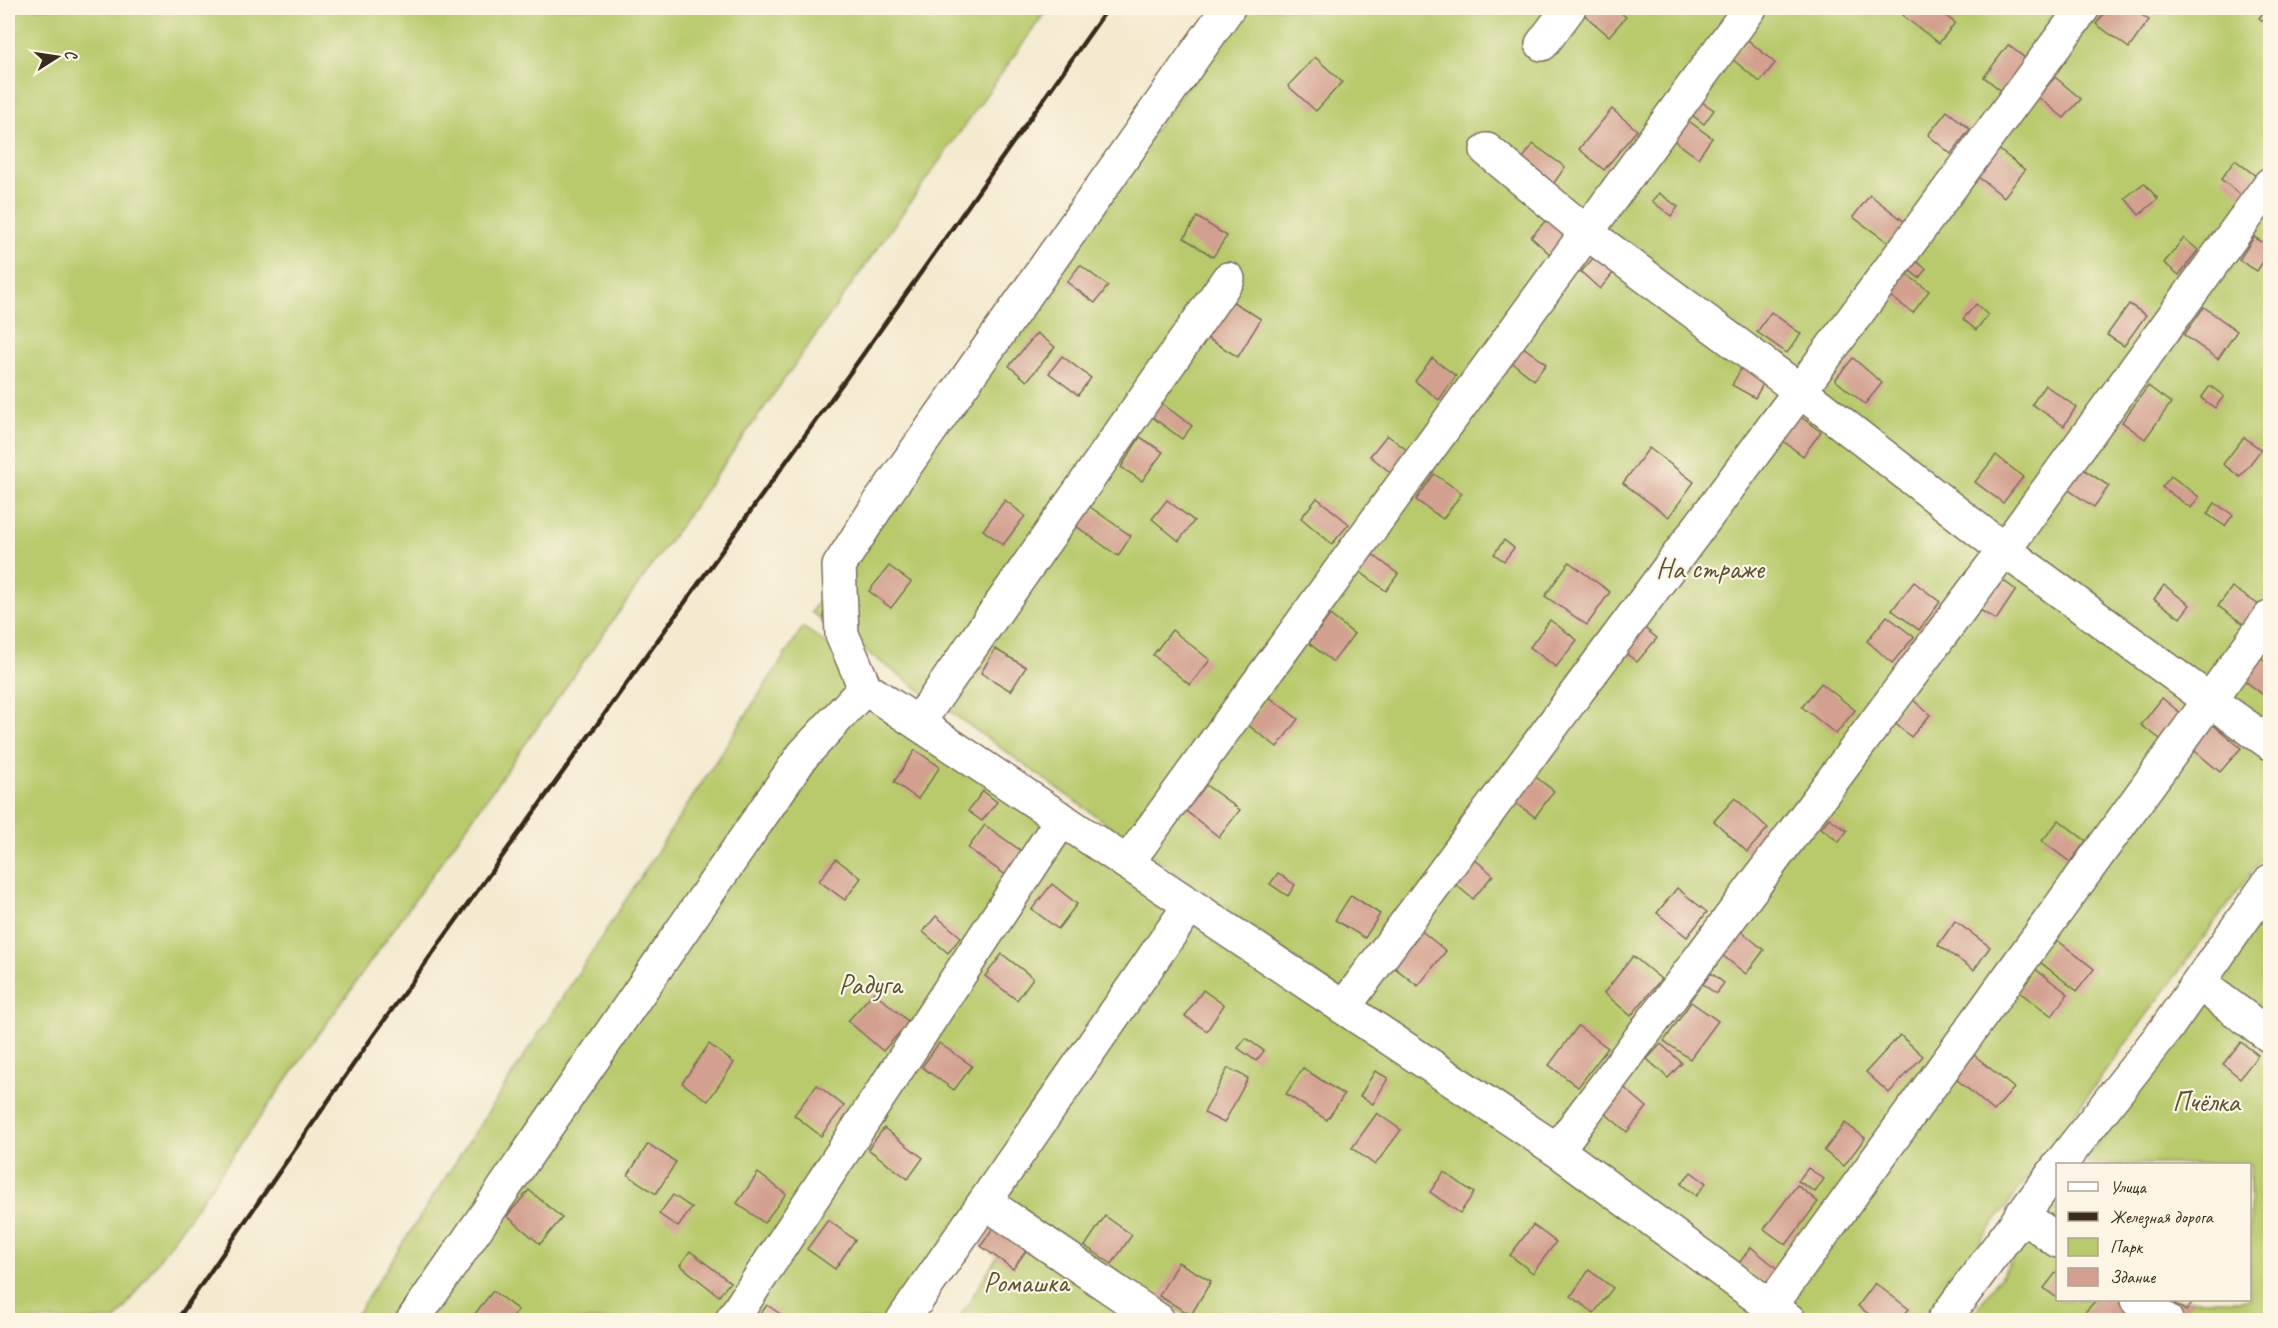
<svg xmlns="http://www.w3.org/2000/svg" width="2278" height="1328" font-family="Caveat,sans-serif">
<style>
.green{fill:#b9ca6d;stroke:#7a7a46;stroke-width:1.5}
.building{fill:#d3a08f}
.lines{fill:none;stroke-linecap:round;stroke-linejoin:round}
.minor-casing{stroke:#7c6d5c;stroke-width:36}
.minor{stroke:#fff;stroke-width:33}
.rail{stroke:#3b2a1e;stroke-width:4.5}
.labels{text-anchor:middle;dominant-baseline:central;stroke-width:4.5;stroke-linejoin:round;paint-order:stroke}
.park-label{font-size:28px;fill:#5a5232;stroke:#fcf5e5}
</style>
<rect width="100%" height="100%" fill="#fcf5e5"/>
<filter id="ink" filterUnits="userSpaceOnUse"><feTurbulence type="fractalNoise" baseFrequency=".0167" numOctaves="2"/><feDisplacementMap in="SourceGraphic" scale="12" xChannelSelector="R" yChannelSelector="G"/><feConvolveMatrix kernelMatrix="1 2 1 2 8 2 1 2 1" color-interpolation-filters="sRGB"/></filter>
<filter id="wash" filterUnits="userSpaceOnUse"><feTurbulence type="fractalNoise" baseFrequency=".008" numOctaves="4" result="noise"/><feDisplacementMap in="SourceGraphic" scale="24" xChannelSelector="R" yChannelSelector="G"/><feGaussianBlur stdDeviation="1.35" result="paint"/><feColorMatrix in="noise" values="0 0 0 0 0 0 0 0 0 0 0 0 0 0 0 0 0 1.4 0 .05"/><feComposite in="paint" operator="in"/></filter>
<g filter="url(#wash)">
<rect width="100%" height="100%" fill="#f4ead0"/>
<g class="green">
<path d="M 8,8 L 1048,8 L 116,1320 L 8,1320 Z"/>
<path d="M 1242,8 L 2270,8 L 2270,847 L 1923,1320 L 1800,1320 L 811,612 Z"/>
<path d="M 803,627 L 1770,1320 L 1193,1320 L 994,1201 L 918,1320 L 353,1320 Z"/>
<path d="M 2270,905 L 2270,1320 L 1969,1320 L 2057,1198 L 2058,1300 L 2250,1300 L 2250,1164 L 2082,1164 Z"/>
<path d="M 1014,1229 L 1164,1320 L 958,1320 Z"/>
</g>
<g id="blocks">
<g class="building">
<path d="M 1585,8 L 1615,8 L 1626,17 L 1609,36 L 1581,12 Z"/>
<path d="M 1910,8 L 1935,8 L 1955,23 L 1939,43 L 1903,16 Z"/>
<path d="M 2108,8 L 2131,8 L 2149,20 L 2129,48 L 2096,24 Z"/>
<path d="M 2267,8 L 2270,8 L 2270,27 L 2259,18 Z"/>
<path d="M 1748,40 L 1775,63 L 1760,82 L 1732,59 Z"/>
<path d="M 2008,45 L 2029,61 L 2004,93 L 1984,77 Z"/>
<path d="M 1315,57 L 1342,82 L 1316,111 L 1288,86 Z"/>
<path d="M 2055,77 L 2081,99 L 2064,118 L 2038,97 Z"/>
<path d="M 1702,102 L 1714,110 L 1704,124 L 1692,115 Z"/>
<path d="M 1612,109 L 1637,130 L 1604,170 L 1579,149 Z"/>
<path d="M 1947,111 L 1970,129 L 1951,154 L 1928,135 Z"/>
<path d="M 1686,119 L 1712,138 L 1698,158 L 1672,139 Z"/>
<path d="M 1533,144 L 1565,167 L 1552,186 L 1519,164 Z"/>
<path d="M 1993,145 L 2025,170 L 2004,197 L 1972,172 Z"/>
<path d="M 2235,160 L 2257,177 L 2242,196 L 2221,179 Z"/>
<path d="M 2144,183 L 2158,199 L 2139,215 L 2125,198 Z"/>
<path d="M 1659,193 L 1678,207 L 1671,216 L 1652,201 Z"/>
<path d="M 1870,195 L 1905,222 L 1889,243 L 1853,217 Z"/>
<path d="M 1197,217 L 1227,236 L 1213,257 L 1184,238 Z"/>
<path d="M 1548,218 L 1568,236 L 1551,255 L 1531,237 Z"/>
<path d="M 2254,237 L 2270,247 L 2270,251 L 2257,271 L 2239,260 Z"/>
<path d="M 2184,238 L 2198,250 L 2179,275 L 2164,263 Z"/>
<path d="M 1908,255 L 1926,269 L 1919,278 L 1901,264 Z"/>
<path d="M 1595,256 L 1614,272 L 1600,289 L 1581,272 Z"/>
<path d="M 1080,265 L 1108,286 L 1095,303 L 1067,282 Z"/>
<path d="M 1901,270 L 1929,291 L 1913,313 L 1885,292 Z"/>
<path d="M 1225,297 L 1261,319 L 1238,357 L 1202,335 Z"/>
<path d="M 1976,304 L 1988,315 L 1976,330 L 1963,319 Z"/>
<path d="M 2129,304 L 2146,315 L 2124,346 L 2107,335 Z"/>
<path d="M 2204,307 L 2237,331 L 2218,359 L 2184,335 Z"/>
<path d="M 1771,312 L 1801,334 L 1787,353 L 1757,332 Z"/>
<path d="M 1037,333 L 1055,347 L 1027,381 L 1009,366 Z"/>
<path d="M 1522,346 L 1546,364 L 1534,380 L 1510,361 Z"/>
<path d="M 1062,356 L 1091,378 L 1078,395 L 1049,373 Z"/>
<path d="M 1432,358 L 1456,376 L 1439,400 L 1415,381 Z"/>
<path d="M 1853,358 L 1882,383 L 1865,404 L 1835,380 Z"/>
<path d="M 1743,365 L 1766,379 L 1755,398 L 1732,385 Z"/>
<path d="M 2045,385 L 2076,407 L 2064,426 L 2032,404 Z"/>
<path d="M 2148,386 L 2171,403 L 2145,439 L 2122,422 Z"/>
<path d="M 2210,386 L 2224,396 L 2215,408 L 2201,398 Z"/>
<path d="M 1157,400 L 1192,426 L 1182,439 L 1147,413 Z"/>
<path d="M 1790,409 L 1821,432 L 1803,456 L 1772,433 Z"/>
<path d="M 1387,435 L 1408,451 L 1391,473 L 1370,456 Z"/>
<path d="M 1140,437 L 1163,452 L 1142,481 L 1121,467 Z"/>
<path d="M 2244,437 L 2261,450 L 2240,477 L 2223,464 Z"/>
<path d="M 1649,448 L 1694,482 L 1669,517 L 1623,483 Z"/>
<path d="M 1996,455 L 2023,477 L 2003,503 L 1975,482 Z"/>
<path d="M 2077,465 L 2109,486 L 2094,507 L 2063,486 Z"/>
<path d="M 1434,474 L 1462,493 L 1443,519 L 1416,500 Z"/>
<path d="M 2171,476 L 2199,497 L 2191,508 L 2162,487 Z"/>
<path d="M 1317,498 L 1349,524 L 1332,544 L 1301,518 Z"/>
<path d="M 1005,500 L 1025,516 L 1003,545 L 983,530 Z"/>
<path d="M 1167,500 L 1194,521 L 1179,541 L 1152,519 Z"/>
<path d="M 2215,503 L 2233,515 L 2225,526 L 2207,514 Z"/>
<path d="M 1086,504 L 1131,536 L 1118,556 L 1072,523 Z"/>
<path d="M 1504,540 L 1514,548 L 1504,561 L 1494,554 Z"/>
<path d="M 1372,554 L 1398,574 L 1386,591 L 1359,571 Z"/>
<path d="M 1569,562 L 1610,592 L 1587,625 L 1545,596 Z"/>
<path d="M 889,566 L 911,582 L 891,608 L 869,591 Z"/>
<path d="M 2001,579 L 2016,590 L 1996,620 L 1980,610 Z"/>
<path d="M 1914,582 L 1940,602 L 1919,630 L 1892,610 Z"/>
<path d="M 2164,585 L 2190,605 L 2180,618 L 2154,599 Z"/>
<path d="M 2232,587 L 2262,607 L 2248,627 L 2218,606 Z"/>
<path d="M 1330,615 L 1354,634 L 1333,662 L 1309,643 Z"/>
<path d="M 1887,616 L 1914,637 L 1892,663 L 1867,641 Z"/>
<path d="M 1550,620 L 1577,640 L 1556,667 L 1530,647 Z"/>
<path d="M 1637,622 L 1657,638 L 1637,662 L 1617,646 Z"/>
<path d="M 1172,630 L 1210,660 L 1190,685 L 1153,655 Z"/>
<path d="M 995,649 L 1026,667 L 1011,691 L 981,673 Z"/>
<path d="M 2261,658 L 2270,665 L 2270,700 L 2244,680 Z"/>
<path d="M 1821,683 L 1855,710 L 1836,734 L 1802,707 Z"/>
<path d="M 1269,697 L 1298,719 L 1277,747 L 1248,725 Z"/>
<path d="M 1910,697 L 1930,715 L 1911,737 L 1891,720 Z"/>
<path d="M 2162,698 L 2183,715 L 2163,741 L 2141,725 Z"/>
<path d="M 2211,723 L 2241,748 L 2220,772 L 2190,747 Z"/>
<path d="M 915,750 L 940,767 L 918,799 L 894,782 Z"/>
<path d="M 1529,772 L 1554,791 L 1535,817 L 1510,799 Z"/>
<path d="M 1206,785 L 1240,810 L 1219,837 L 1186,811 Z"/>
<path d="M 983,791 L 997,802 L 982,821 L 968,811 Z"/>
<path d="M 1735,798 L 1768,828 L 1747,852 L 1714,821 Z"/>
<path d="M 1829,818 L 1847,831 L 1839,842 L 1821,828 Z"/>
<path d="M 2059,820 L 2086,841 L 2070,862 L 2042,841 Z"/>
<path d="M 985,825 L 1024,853 L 1007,876 L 968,848 Z"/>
<path d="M 1466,852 L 1493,875 L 1473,899 L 1445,876 Z"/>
<path d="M 836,859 L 861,878 L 845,900 L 819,881 Z"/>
<path d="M 1278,873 L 1295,885 L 1288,896 L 1270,884 Z"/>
<path d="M 1052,884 L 1077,904 L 1058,929 L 1032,909 Z"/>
<path d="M 1677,888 L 1707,912 L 1687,937 L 1657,913 Z"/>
<path d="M 1351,895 L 1380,914 L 1365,938 L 1335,920 Z"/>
<path d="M 936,916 L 961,937 L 948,953 L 923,932 Z"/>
<path d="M 1955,921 L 1990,947 L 1974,970 L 1938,945 Z"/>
<path d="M 1418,928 L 1446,951 L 1418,986 L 1390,964 Z"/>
<path d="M 1741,931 L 1764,950 L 1746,974 L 1722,955 Z"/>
<path d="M 2057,940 L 2094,969 L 2077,991 L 2040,962 Z"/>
<path d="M 1002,954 L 1033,978 L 1017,1000 L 985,976 Z"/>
<path d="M 1633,956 L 1661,979 L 1631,1016 L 1604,993 Z"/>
<path d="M 2035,969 L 2068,994 L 2052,1016 L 2018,991 Z"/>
<path d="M 1711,973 L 1724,983 L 1716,994 L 1703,984 Z"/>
<path d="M 1203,990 L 1224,1005 L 1207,1031 L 1185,1016 Z"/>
<path d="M 874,992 L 909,1022 L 883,1051 L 848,1021 Z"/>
<path d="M 1691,1002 L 1718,1021 L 1690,1059 L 1664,1041 Z"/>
<path d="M 1578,1026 L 1608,1048 L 1578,1087 L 1549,1065 Z"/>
<path d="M 1900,1035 L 1923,1056 L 1889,1093 L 1866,1072 Z"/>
<path d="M 1246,1038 L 1264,1051 L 1256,1061 L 1238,1048 Z"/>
<path d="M 2241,1042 L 2258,1055 L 2240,1078 L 2223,1064 Z"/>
<path d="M 939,1043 L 972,1066 L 954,1090 L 922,1067 Z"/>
<path d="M 709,1044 L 734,1063 L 708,1101 L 682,1083 Z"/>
<path d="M 1661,1044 L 1682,1063 L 1668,1078 L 1647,1059 Z"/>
<path d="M 1974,1055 L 2014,1088 L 1994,1111 L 1955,1078 Z"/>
<path d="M 1228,1068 L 1248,1078 L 1224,1123 L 1204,1113 Z"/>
<path d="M 1303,1068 L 1344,1095 L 1327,1120 L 1286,1094 Z"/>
<path d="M 1375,1071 L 1388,1078 L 1373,1104 L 1360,1096 Z"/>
<path d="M 817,1085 L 844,1106 L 821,1136 L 794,1115 Z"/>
<path d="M 1621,1085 L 1647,1107 L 1627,1132 L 1601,1110 Z"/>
<path d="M 1377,1113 L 1401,1130 L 1375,1165 L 1352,1148 Z"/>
<path d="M 1845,1123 L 1865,1138 L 1844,1166 L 1824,1151 Z"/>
<path d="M 884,1128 L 923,1158 L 908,1179 L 868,1149 Z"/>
<path d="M 648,1144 L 676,1162 L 656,1194 L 628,1175 Z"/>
<path d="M 1808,1168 L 1824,1179 L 1815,1192 L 1798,1181 Z"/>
<path d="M 1444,1172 L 1474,1193 L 1460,1213 L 1430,1192 Z"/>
<path d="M 1691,1172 L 1706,1183 L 1696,1196 L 1681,1184 Z"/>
<path d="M 758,1173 L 786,1194 L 764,1223 L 737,1203 Z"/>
<path d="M 1797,1185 L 1818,1202 L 1786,1245 L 1764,1229 Z"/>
<path d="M 529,1190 L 562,1218 L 540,1244 L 507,1216 Z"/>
<path d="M 673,1195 L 692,1208 L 678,1227 L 659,1214 Z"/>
<path d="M 1105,1216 L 1132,1235 L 1112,1264 L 1085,1246 Z"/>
<path d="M 828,1220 L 855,1240 L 835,1269 L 807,1249 Z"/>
<path d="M 995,1225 L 1028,1248 L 1013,1269 L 981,1246 Z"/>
<path d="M 1533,1225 L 1556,1242 L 1533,1273 L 1510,1255 Z"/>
<path d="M 1751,1247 L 1779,1270 L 1767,1285 L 1739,1263 Z"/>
<path d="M 690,1251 L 730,1282 L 719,1296 L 680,1265 Z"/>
<path d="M 1178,1262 L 1211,1281 L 1191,1315 L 1159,1296 Z"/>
<path d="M 1589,1270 L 1613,1288 L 1594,1313 L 1571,1296 Z"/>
<path d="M 2058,1270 L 2058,1299 L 2044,1288 Z"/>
<path d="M 1875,1283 L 1909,1309 L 1900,1320 L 1877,1320 L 1858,1306 Z"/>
<path d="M 493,1291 L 518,1310 L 510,1320 L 470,1320 Z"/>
<path d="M 2096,1300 L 2121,1300 L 2138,1314 L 2133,1320 L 2078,1320 Z"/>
<path d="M 2170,1300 L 2194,1300 L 2186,1311 Z"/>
<path d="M 767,1305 L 789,1320 L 756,1320 Z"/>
</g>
</g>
</g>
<g filter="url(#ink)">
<use href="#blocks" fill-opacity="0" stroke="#7c6d5c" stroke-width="1.5"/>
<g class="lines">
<defs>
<g id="minor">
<path d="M 1228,8 L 882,499 L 839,566 L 842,634 L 865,688 L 1557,1150 L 1789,1320"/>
<path d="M 1542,44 L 1569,8"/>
<path d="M 1487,150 L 1586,232 L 1799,390 L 2004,550 L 2209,700 L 2270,743"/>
<path d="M 918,723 L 1228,279"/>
<path d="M 1127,863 L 1750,8"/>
<path d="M 2200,984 L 2270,1036"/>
<path d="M 1344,1007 L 2083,8"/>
<path d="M 1557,1150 L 2004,550 L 2270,184"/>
<path d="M 2060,1164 L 2166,1029 L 2270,881"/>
<path d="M 985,1202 L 1158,1320"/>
<path d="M 2021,1214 L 2058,1241"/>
<path d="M 2137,1300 L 2166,1320"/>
<path d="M 1770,1307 L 2270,617"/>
<path d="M 413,1320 L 803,755 L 865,688"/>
<path d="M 732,1320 L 1062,819"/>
<path d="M 903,1320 L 1190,905"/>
<path d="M 1944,1320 L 2058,1167"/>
</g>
</defs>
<use href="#minor" class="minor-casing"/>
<use href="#minor" class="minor"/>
<path class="rail" d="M 177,1320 L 373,1036 L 852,370 L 1108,8"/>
</g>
</g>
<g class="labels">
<g class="park-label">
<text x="1710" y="568">На страже</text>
<text x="870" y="984">Радуга</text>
<text x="2206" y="1101">Пчёлка</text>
<text x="1026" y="1282">Ромашка</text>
</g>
</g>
<rect width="2278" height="1328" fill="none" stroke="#fcf5e5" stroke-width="30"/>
<rect x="2056" y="1163" width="195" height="138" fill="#fcf5e5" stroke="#afa495" stroke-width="1.5"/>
<rect x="2068" y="1182" width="30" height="9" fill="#ffffff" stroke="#afa495" stroke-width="1.5"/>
<text x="2110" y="1193" font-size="18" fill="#3b2a1e">Улица</text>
<rect x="2068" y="1212" width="30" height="9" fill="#3b2a1e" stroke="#afa495" stroke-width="1.5"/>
<text x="2110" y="1223" font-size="18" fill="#3b2a1e">Железная дорога</text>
<rect x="2068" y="1238" width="30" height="18" fill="#b9ca6d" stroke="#afa495" stroke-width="1.5"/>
<text x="2110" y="1253" font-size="18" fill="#3b2a1e">Парк</text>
<rect x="2068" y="1268" width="30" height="18" fill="#d3a08f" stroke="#afa495" stroke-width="1.5"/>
<text x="2110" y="1283" font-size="18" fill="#3b2a1e">Здание</text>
<g transform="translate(57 57) rotate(78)" stroke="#fcf5e5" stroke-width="4.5" paint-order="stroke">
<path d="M0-4.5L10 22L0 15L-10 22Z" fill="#3b2a1e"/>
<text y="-9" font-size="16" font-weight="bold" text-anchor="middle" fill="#3b2a1e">С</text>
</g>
</svg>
